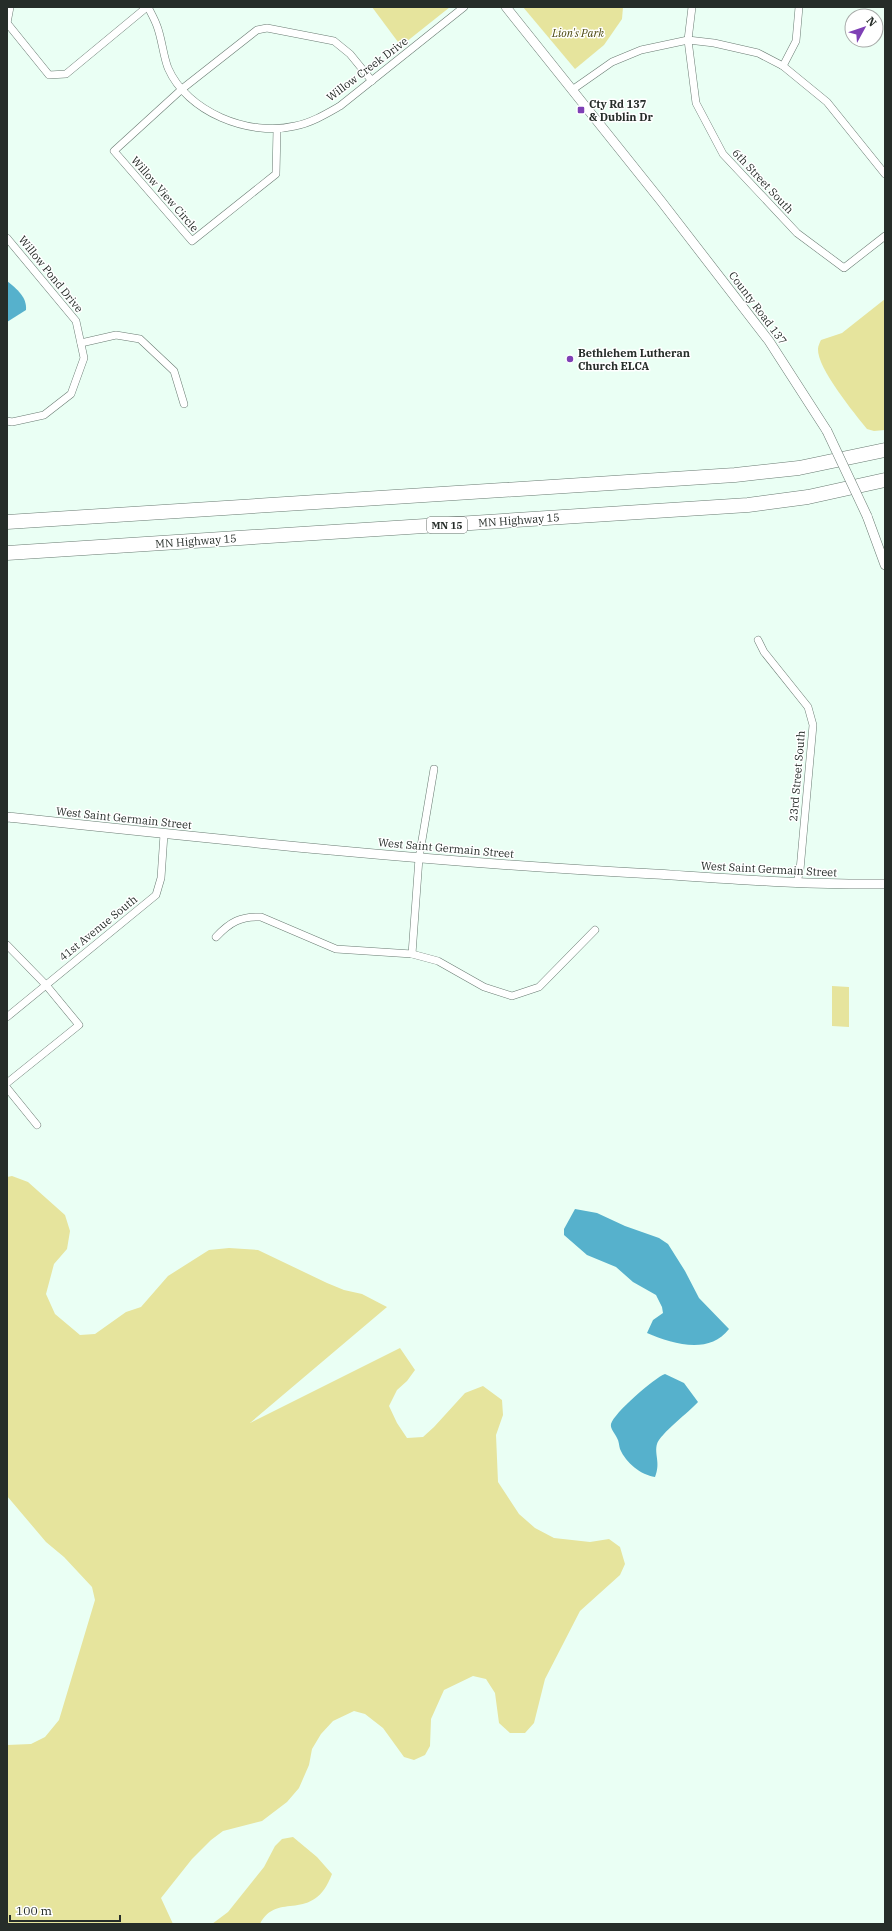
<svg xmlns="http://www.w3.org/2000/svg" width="892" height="1931" font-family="'IBM Plex Serif',serif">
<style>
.green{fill:#e6e49d}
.water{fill:#56b1cc}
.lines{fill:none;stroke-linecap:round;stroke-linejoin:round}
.minor-casing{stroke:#697b72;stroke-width:8}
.tertiary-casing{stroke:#697b72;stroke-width:10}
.motorway-casing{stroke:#697b72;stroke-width:15}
.minor{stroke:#fff;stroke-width:7}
.tertiary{stroke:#fff;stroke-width:9}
.motorway{stroke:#fff;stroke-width:14}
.tertiary-bridge-casing{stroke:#697b72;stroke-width:10;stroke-linecap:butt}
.tertiary-bridge{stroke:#fff;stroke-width:9}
.poi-dot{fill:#7e40b5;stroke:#fff;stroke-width:1.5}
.labels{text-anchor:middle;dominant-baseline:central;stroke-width:3;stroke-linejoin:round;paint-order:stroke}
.shield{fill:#fff;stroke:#676c69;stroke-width:1}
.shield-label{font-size:10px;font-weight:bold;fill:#262d29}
.park-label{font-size:11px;font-style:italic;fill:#4a470e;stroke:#fff}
.street-label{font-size:11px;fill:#262d29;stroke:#fff}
.poi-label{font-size:11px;font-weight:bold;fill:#262d29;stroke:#fff;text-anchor:start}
</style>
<rect width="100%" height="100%" fill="#eafff4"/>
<g class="green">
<path d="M 372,7 L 450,7 L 401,46 Z"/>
<path d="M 523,7 L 623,7 L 622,19 L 604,45 L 575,69 Z"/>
<path d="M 885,299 L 885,430 L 874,431 L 867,429 C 855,414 817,368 818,349 C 818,346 820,342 821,340 L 842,333 Z"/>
<path d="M 832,986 L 849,987 L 849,1027 L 832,1026 Z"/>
<path d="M 12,1176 L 28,1182 L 65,1215 L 70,1231 L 67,1249 L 54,1264 L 46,1294 L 55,1314 L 80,1335 L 95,1334 L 126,1312 L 141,1307 L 168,1276 L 209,1250 L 229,1248 L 258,1250 L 327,1283 L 344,1290 L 362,1294 L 387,1307 L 250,1423 L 400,1348 L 415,1370 L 407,1381 L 397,1390 L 389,1406 L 397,1423 L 407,1438 L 423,1437 L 434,1427 L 465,1393 L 483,1386 L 502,1400 L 503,1415 L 496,1435 L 498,1482 L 519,1514 L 535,1528 L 554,1538 L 590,1542 L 609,1539 L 620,1547 L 625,1564 L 620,1575 L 580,1611 L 545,1679 L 534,1723 L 525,1733 L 510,1733 L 499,1723 L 495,1693 L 486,1679 L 473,1676 L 444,1690 L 431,1719 L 430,1746 L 425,1755 L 414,1760 L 404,1757 L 383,1728 L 365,1714 L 354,1711 L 333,1721 L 321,1734 L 312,1749 L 309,1765 L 299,1788 L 287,1802 L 262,1821 L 223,1831 L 211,1840 L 192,1859 L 161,1898 L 173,1924 L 7,1924 L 7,1745 L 31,1744 L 45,1737 L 59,1720 L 95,1600 L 92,1587 L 64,1557 L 46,1542 L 7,1496 L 7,1177 Z"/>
<path d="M 293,1837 L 317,1857 L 332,1874 C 313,1925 277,1890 260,1924 L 212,1924 L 228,1912 L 264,1867 L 275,1846 L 282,1839 Z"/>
</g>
<g class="water">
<path d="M 7,281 C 17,289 27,297 26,310 L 7,322 Z"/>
<path d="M 575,1209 L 597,1213 L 625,1226 L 659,1238 L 668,1244 L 685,1271 L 699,1298 L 729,1329 C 709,1355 673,1344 647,1333 L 653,1320 L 663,1313 L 662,1307 L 656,1295 L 633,1282 L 616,1267 L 587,1255 L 564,1235 L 564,1229 Z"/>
<path d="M 665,1374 L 684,1383 L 698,1402 C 689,1412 660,1434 657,1444 C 654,1454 661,1463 655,1477 C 641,1475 626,1463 620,1449 C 619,1446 619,1441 617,1438 C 615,1433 610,1429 611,1424 C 614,1413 654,1378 665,1374 Z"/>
</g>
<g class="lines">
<defs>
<g id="minor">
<path d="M 148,7 C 151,13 155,20 157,26 C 162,39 163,55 168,68 C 187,112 249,137 295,126 C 311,123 326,114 340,106 L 464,7"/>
<path d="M 692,7 L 688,40 L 696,103 L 723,154 L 797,233 L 844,268 L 885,236"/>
<path d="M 7,23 L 49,75 L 66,74 L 147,7"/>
<path d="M 7,23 L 10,7"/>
<path d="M 783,66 L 796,41 L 799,7"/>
<path d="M 572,90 L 612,62 L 641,50 L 688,40 L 714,43 L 758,53 L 783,66 L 827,102 L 885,174"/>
<path d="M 277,129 L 276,174 L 192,241 L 114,151 L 182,89 L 257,30 L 267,28 L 334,41 L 350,54 L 372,81"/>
<path d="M 7,238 L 76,321 L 84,358 L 71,394 L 44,415 L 12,422 L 7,421"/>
<path d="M 81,343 L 116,335 L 140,339 L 174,371 L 184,404"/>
<path d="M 758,640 L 764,652 L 808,707 L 813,725 L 800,870 L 797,882"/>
<path d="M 216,937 C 230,922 241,916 261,917 L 336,949 L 412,954 L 438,961 L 484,987 L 512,996 L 539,987 L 595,930"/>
<path d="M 7,945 L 46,985 L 79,1025 L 7,1083"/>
<path d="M 412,954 L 419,858 L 434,769"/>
<path d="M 7,1017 L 156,895 L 161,878 L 164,834"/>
<path d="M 7,1088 L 37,1125"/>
</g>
<g id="tertiary">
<path d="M 506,7 L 661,201 L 769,341 L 827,431"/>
<path d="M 867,516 L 885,565"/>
<path d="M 7,817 C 223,840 438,863 655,874 C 732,879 808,885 885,884"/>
</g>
<g id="motorway">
<path d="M 7,522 L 735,475 L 799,468 L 885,450"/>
<path d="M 7,553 L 748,505 L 808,497 L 885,480"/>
</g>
</defs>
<use href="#minor" class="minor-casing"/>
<use href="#tertiary" class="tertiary-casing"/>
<use href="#motorway" class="motorway-casing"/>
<use href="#minor" class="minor"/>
<use href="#tertiary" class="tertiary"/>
<use href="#motorway" class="motorway"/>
<defs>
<path id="tertiary-bridge" d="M 827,431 L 867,516"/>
</defs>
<use href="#tertiary-bridge" class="tertiary-bridge-casing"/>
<use href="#tertiary-bridge" class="tertiary-bridge"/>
</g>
<g class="poi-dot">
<rect x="577" y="106" width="8" height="8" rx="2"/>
<circle cx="570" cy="359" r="4"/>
</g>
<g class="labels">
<rect class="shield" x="427" y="517" width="40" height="16" rx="3"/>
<g class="shield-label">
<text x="447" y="525">MN 15</text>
</g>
<g class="park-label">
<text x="578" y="33">Lion's Park</text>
</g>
<g class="street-label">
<text transform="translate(367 69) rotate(-37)">Willow Creek Drive</text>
<text transform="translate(763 181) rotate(47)">6th Street South</text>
<text transform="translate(165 194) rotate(49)">Willow View Circle</text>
<text transform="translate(51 274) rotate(51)">Willow Pond Drive</text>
<text transform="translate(758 308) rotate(53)">County Road 137</text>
<text transform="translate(519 520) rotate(-4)">MN Highway 15</text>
<text transform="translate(196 541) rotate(-4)">MN Highway 15</text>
<text transform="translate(797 776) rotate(-85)">23rd Street South</text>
<text transform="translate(124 818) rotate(6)">West Saint Germain Street</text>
<text transform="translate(446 848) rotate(5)">West Saint Germain Street</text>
<text transform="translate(769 869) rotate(3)">West Saint Germain Street</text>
<text transform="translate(98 928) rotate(-39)">41st Avenue South</text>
</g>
<g class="poi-label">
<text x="589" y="104">Cty Rd 137<tspan x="589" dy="13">&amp; Dublin Dr</tspan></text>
<text x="578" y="353">Bethlehem Lutheran<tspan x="578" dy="13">Church ELCA</tspan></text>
</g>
</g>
<rect width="892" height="1931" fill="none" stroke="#262d29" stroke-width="16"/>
<g transform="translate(864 28) rotate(50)"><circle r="19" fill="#ffffff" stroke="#a8aba9"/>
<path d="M0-3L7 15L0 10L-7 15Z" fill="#7e40b5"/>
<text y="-6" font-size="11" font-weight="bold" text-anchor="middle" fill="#262d29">N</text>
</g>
<path d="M10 1915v6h110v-6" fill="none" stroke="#262d29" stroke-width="2"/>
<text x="16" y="1915" font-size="12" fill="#262d29" stroke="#ffffff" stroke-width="3" paint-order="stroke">100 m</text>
</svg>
